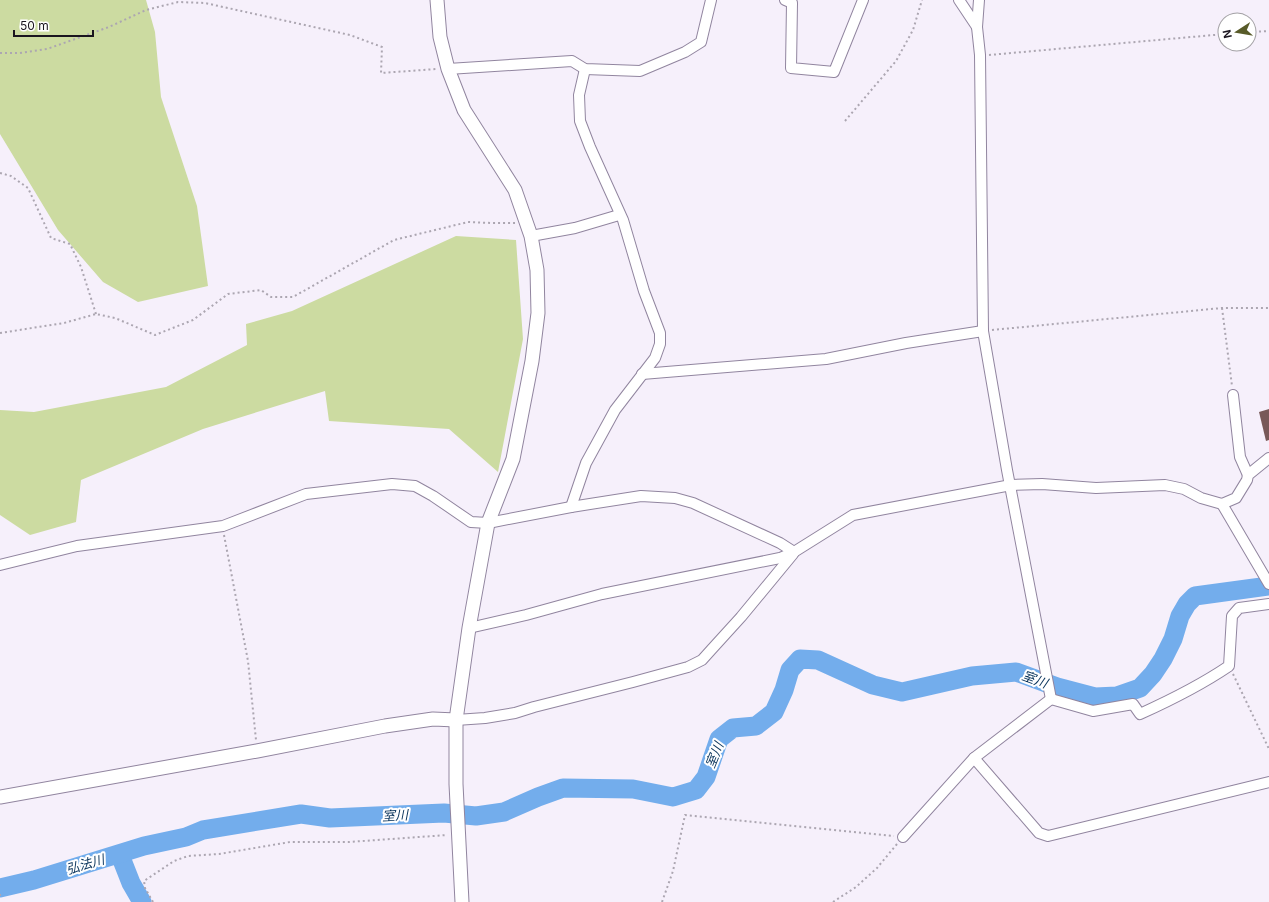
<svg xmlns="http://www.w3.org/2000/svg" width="1269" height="902" font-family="Inter,'Noto Sans JP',sans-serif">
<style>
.green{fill:#ccdba1}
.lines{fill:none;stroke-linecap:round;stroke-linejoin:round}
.river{stroke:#73adec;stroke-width:19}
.building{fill:#785958}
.minor-casing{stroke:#91859f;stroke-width:12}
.tertiary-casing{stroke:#91859f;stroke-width:15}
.path{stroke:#aca6b1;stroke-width:2;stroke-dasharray:2 3;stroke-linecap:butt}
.minor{stroke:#fff;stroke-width:10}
.tertiary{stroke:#fff;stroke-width:13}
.labels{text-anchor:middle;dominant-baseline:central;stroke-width:4;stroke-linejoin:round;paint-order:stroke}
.water-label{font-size:13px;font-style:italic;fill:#07325a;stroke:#fff}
</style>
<rect width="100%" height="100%" fill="#f6f0fb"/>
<g class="green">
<path d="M 0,0 L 146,0 L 155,32 L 161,97 L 197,206 L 208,286 L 138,302 L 103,282 L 58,230 L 0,134 Z"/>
<path d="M 456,236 L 516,240 L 523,339 L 498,472 L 449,429 L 329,421 L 325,391 L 203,429 L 81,480 L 76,522 L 30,535 L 0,515 L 0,410 L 34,412 L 166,387 L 247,345 L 246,324 L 292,311 Z"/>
</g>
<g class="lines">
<g class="river">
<path d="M 120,855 L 131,883 L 142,902"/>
<path d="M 0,888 L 34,880 L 144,846 L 186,837 L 203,830 L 301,814 L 330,818 L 444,813 L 476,816 L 504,812 L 538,797 L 563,788 L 633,789 L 673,797 L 696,790 L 706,777 L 719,739 L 733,728 L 756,726 L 774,712 L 784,690 L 790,670 L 800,659 L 818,660 L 873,685 L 902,692 L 972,676 L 1016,672 L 1057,687 L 1095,697 L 1117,696 L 1140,688 L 1153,674 L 1163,659 L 1173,639 L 1180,616 L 1187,604 L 1195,596 L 1269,586"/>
</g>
</g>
<path class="building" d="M 1269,409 L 1269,440 L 1266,441 L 1259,412 Z"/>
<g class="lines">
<defs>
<g id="minor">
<path d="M 785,0 L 792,3 L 791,68 L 834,72 L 863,0"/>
<path d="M 959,0 L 977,27"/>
<path d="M 979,0 L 977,27 L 980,55 L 983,331 L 1007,470 L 1051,699"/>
<path d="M 448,69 L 572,61 L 585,69 L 640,71 L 685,52 L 701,42 L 711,0"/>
<path d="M 531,236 L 575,228 L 619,215"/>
<path d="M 642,374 L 826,359 L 906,343 L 983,331"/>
<path d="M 1233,395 L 1240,457 L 1248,475"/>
<path d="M 1222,504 L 1269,584"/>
<path d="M 571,507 L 586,463 L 615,410 L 655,358 L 660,344 L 660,333 L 644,291 L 623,220 L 590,147 L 580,121 L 579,95 L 585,69"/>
<path d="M 0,565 L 77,546 L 223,526 L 306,494 L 392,484 L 415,486 L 433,496 L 471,522 L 488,523 L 571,507 L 641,496 L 675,498 L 693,503 L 780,543 L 794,552"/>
<path d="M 469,628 L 526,615 L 602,594 L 780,558 L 794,552 L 853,515 L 1011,485 L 1042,484 L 1096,488 L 1165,485 L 1184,489 L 1201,498 L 1222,504 L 1236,498 L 1247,480 L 1248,475 L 1269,458"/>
<path d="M 1051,699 L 1093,711 L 1133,704 L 1140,714 C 1171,700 1201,685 1229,666 L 1232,616 L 1239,608 L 1269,604"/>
<path d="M 456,720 L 485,718 L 515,713 L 534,707 L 633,682 L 688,667 L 702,660 L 711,650 L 741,617 L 793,554"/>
<path d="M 974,758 L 1039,833 L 1048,836 L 1269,782"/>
<path d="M 903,837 L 974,758 L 1051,699"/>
</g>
<g id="tertiary">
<path d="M 456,720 L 456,784 L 462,902"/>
<path d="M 0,797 L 257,751 L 385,726 L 433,719 L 456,720 L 469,628 L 488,523 L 513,459 L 532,361 L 538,313 L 537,270 L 531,236 L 515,190 L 464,110 L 448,69 L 440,37 L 437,0"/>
</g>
</defs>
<use href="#minor" class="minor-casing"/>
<use href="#tertiary" class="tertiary-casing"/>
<g class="path">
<path d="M 1249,32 L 1269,31"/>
<path d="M 0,53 L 20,53 L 47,49 L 109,27 L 146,10 L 178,2 L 205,3 L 350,35 L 382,47 L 381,73 L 437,69"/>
<path d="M 989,55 L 1225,34"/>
<path d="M 845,121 L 896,61 L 913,30 L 922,0"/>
<path d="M 0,173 L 11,176 L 28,188 L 51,238 L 70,244 L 81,267 L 96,314"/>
<path d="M 1222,308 L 1232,386"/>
<path d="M 992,330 L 1222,308 L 1269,308"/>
<path d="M 0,333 L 64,323 L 96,314 L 115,318 L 155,335 L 193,320 L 228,294 L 261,290 L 271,297 L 293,297 L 394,240 L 468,222 L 491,223 L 515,223"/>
<path d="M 224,535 L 248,661 L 256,740"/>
<path d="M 1233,674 L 1269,749"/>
<path d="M 0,894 L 0,897"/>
<path d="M 153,902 L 145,888 L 144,881 L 174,861 L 188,856 L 219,854 L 290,842 L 349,842 L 447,835"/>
<path d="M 662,902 L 673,871 L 685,815 L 894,836"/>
<path d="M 833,902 L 856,887 L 877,868 L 897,844"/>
</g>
<use href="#minor" class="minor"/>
<use href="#tertiary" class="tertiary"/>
</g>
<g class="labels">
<g class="water-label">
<text transform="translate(1035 679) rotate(20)">室川</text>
<text transform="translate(714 755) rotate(-68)">室川</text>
<text transform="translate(395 815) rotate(-3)">室川</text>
<text transform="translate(85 864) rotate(-16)">弘法川</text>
</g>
</g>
<g transform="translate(1237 32) rotate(258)"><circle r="19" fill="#ffffff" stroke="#a3a1a5"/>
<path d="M0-3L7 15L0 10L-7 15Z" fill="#585b29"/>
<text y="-6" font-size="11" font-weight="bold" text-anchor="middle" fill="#1a151f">N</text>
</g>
<path d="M14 30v6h79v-6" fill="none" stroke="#1a151f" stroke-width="2"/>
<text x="20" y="30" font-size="12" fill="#1a151f" stroke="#ffffff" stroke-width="3" paint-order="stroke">50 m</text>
</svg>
